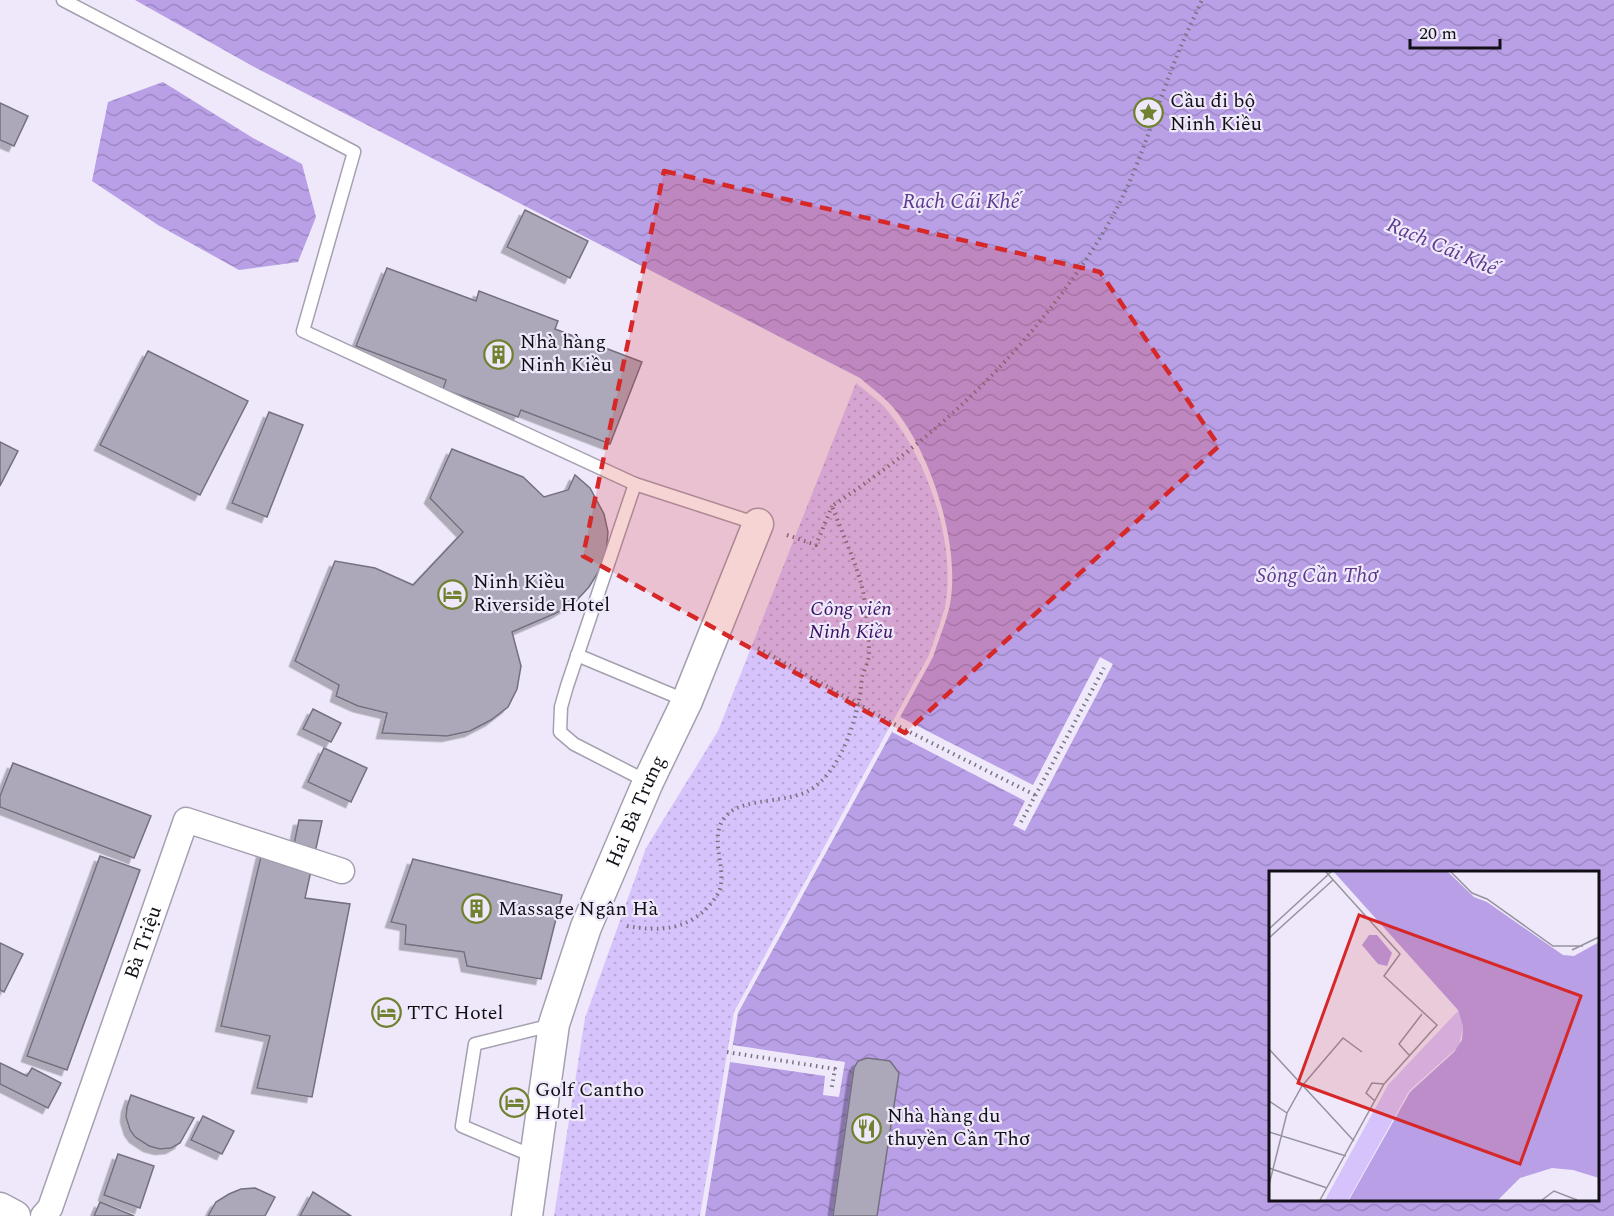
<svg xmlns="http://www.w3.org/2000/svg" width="1614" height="1216" font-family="Spectral,serif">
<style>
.park{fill:url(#park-dots)}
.water{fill:url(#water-waves);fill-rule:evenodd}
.pier{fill:#eee8fa}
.building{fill:#ada8b9;stroke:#75707f;stroke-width:1.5;filter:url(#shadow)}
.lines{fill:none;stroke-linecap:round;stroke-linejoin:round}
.service-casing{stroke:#a5a0b0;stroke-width:15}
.minor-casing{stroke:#a5a0b0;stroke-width:27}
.tertiary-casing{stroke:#a5a0b0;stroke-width:33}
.path{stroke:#787480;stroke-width:4;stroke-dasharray:1.5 4.5;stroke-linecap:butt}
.service{stroke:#fff;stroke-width:12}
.minor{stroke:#fff;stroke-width:24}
.tertiary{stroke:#fff;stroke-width:30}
.marked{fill:#d62828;fill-opacity:0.2;stroke:#d62828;stroke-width:4.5;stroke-dasharray:12 8;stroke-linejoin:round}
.labels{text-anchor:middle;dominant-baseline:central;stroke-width:4.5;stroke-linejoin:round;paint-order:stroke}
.poi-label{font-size:20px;fill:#121016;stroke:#eee8fa;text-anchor:start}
.park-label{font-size:20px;font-style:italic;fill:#3a1265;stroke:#eee8fa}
.street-label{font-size:20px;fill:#121016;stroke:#eee8fa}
.water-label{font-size:21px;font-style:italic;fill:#5d3a8d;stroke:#eee8fa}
.inset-road{fill:none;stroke:#96929f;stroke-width:1.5}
.view{fill:#d62828;fill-opacity:0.15;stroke:#d62828;stroke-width:3}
.inset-edge{fill:none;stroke:#121016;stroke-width:3}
</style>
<defs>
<pattern id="park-dots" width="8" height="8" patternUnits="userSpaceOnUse" patternTransform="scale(1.5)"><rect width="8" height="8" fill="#d6c3fb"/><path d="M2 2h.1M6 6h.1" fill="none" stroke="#b7a6d6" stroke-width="1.8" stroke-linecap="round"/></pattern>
<pattern id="water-waves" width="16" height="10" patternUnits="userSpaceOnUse" patternTransform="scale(1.5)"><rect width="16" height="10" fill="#b89fe6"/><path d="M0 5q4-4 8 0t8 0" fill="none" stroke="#9d88c5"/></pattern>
<filter id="shadow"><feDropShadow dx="-5.5" dy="5.5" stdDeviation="0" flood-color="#0004"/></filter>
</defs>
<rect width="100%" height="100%" fill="#eee8fa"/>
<path class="park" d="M 856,383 C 866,392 879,400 887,410 C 927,459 957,543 945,607 C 941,623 934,639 929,655 L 734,1012 L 700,1216 L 554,1216 L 585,1018 L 646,848 L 718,731 Z"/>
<g class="water">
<path d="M 135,0 L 1614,0 L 1614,1216 L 705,1216 L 738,1013 L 933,657 C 938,641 945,625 949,609 C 963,550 930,445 888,402 C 880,394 869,386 860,378 L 258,69 ZM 1270,872 L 1598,872 L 1598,1200 L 1270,1200 Z"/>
<path d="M 163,82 L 253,138 L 302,164 L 316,217 L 298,262 L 239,270 L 158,225 L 92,181 L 108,102 Z"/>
</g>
<g class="pier">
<path d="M 1100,657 L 1113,664 L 1025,831 L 1013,825 L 1025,801 L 892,732 L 900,717 L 1033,785 Z"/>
<path d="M 733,1045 L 845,1062 L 839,1097 L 823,1095 L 825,1076 L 730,1062 Z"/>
</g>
<g class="building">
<path d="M 0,103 L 28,116 L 14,146 L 0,140 Z"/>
<path d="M 525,210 L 588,241 L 570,278 L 507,247 Z"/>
<path d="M 387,268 L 476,301 L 479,291 L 558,321 L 555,329 L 642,362 L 610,444 L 521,410 L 518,417 L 443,389 L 446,380 L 356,346 Z"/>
<path d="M 148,351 L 248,401 L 200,495 L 100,445 Z"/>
<path d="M 269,412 L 303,425 L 267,517 L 232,503 Z"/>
<path d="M 0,442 L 18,451 L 0,486 Z"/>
<path d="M 452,449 L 523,477 L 544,497 L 568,490 L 575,475 L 590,488 L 604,514 L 608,532 L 606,552 L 600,569 L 589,587 L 575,602 L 556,613 L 512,632 L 521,666 L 517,689 L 508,707 L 491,720 L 470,731 L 447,736 L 382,733 L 387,713 L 358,706 L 336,696 L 339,685 L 295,661 L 335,561 L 375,568 L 413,585 L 463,532 L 430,498 Z"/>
<path d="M 313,709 L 341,723 L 331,742 L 303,729 Z"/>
<path d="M 324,748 L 367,768 L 351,802 L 308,782 Z"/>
<path d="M 13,763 L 151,816 L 134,858 L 0,807 L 0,796 Z"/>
<path d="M 299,820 L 322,821 L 305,898 L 350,904 L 312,1097 L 257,1088 L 270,1036 L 221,1026 L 262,852 L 292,854 Z"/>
<path d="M 100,856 L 140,870 L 67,1070 L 27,1056 Z"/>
<path d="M 413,859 L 562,895 L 541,979 L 467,966 L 464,952 L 405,944 L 406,925 L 391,922 Z"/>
<path d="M 0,943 L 23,954 L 4,992 L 0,990 Z"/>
<path d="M 867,1058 L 890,1061 L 899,1073 L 877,1216 L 833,1216 L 854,1068 L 858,1061 Z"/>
<path d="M 0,1063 L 27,1076 L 32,1068 L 61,1083 L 48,1108 L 0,1084 Z"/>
<path d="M 131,1095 L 194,1118 L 180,1143 L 171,1148 L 160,1149 L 149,1146 L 135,1137 L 130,1130 L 126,1117 L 127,1107 Z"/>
<path d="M 203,1116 L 234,1131 L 222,1154 L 191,1140 Z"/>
<path d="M 118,1154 L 154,1166 L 140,1208 L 104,1195 Z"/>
<path d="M 255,1188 L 275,1197 L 265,1216 L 208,1216 L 216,1202 L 229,1194 L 241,1189 Z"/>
<path d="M 313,1192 L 351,1216 L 300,1216 Z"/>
<path d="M 100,1202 L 134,1216 L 94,1216 Z"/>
</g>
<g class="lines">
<defs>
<g id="service">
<path d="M 63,0 L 354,152 L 303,331 L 635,484 L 758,524"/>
<path d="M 635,484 L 567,686 L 561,707 L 560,732 L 574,744 L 648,782"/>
<path d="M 577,655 L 687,701"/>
<path d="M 535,1157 L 462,1126 L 475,1044 L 552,1025"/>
</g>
<g id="minor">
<path id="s1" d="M 43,1216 L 50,1208 L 186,820 L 342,871"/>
</g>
<g id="tertiary">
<path d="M 0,1208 L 15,1216"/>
<path id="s2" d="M 527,1216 L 554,1024 L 586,927 L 648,782 L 687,701 L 758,524"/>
</g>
</defs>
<use href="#service" class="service-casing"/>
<use href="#minor" class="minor-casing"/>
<use href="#tertiary" class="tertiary-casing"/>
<g class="path">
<path d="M 787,535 L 816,545 L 832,506"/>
<path d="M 758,648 L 892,723 L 1035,795"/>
<path d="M 1021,822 L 1104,668"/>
<path d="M 627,926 C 655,931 681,931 704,911 C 710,905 717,897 720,889 C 727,865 706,835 728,814 C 744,798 788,803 810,790 C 838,773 853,730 859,700 C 861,692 861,685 862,677 C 864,670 868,663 869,655 C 870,646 865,597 862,587 C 855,560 842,533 832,506 C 918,449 990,386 1053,305 C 1079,271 1103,237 1122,198 C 1142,157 1155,113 1171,71 C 1180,47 1191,24 1202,0"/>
<path d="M 727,1052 L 835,1069 L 831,1091"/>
</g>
<use href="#service" class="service"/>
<use href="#minor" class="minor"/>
<use href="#tertiary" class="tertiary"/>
</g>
<path class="marked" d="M 664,171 L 1100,272 L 1219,446 L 905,733 L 583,556 Z"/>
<defs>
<symbol id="sight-ring" viewBox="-11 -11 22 22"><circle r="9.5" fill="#eee8fa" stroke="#708130" stroke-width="1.5"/><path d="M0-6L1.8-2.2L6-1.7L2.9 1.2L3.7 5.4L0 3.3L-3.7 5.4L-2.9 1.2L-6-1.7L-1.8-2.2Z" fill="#708130"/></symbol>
<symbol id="building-ring" viewBox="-11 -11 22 22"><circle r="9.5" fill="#eee8fa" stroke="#708130" stroke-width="1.5"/><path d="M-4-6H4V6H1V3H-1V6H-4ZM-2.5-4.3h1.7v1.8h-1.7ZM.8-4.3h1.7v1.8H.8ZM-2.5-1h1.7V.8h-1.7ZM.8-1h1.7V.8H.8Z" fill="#708130"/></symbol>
<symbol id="hotel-ring" viewBox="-11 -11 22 22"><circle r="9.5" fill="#eee8fa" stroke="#708130" stroke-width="1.5"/><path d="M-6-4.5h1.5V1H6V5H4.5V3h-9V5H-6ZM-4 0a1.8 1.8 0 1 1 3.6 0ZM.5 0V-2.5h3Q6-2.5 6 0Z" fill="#708130"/></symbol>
<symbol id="restaurant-ring" viewBox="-11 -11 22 22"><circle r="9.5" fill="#eee8fa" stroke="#708130" stroke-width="1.5"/><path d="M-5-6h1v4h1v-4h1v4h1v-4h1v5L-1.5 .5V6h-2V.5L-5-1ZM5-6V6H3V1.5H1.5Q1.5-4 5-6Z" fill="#708130"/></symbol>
</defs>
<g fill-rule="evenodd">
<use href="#sight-ring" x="1132" y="96" width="33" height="33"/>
<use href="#building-ring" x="482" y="338" width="33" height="33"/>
<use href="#hotel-ring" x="436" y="578" width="33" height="33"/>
<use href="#building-ring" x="460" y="892" width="33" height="33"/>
<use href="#hotel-ring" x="370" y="996" width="33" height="33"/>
<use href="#hotel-ring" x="498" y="1086" width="33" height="33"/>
<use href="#restaurant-ring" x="850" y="1112" width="33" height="33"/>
</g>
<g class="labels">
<g class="poi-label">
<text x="1170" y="101">Cầu đi bộ<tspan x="1170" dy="23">Ninh Kiều</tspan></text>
<text x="520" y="342">Nhà hàng<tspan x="520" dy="23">Ninh Kiều</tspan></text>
<text x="473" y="582">Ninh Kiều<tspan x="473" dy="23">Riverside Hotel</tspan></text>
<text x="498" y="909">Massage Ngân Hà</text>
<text x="407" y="1013">TTC Hotel</text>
<text x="535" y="1090">Golf Cantho<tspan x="535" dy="23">Hotel</tspan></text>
<text x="887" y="1116">Nhà hàng du<tspan x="887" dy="23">thuyền Cần Thơ</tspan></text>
</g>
<g class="park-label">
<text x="851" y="609">Công viên<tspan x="851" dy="23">Ninh Kiều</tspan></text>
</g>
<g class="street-label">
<text stroke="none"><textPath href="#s2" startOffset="422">Hai Bà Trưng</textPath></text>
<text stroke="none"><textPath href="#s1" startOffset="292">Bà Triệu</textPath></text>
</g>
<g class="water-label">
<text x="961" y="202">Rạch Cái Khế</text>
<text transform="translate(1442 247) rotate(23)">Rạch Cái Khế</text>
<text x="1317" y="576">Sông Cần Thơ</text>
</g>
</g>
<g transform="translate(1269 871)">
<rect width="330" height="330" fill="#eee8fa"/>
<path d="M 189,140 L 194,156 L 190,175 L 140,220 L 79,329 L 56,329 L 119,214 Z" fill="#d6c3fb"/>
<path d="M 65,1 L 179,1 L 205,26 L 218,31 L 294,84 L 305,85 L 330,71 L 330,307 L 304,299 L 283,297 L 251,307 L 229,329 L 80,329 L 141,221 L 185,181 L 193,169 L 194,156 L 189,139 ZM 100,64 L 108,64 L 123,82 L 118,95 L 109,93 L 93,74 Z" fill="#b89fe6"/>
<path class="inset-road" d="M 182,1 L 203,22 L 218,28 L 284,75 L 314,75M 0,58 L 62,1M 0,67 L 64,9M 303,79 L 330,66M 0,178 L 85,270M 140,184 L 130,173 L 153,143M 0,230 L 18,242M 106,230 L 97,222 L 103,212 L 115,213M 0,261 L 77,285M 0,297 L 58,317M 0,314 L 18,242 L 33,215 L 74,167 L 93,181M 51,329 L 115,213 L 168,154 L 115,105 L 131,83 L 57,1M 273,329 L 285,320 L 308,329"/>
<path class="view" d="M 90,44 L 312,125 L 251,293 L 29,212 Z"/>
<rect width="330" height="330" class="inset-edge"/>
</g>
<path d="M1410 39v9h90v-9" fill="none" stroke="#121016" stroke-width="3"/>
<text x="1419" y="39" font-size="18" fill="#121016" stroke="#eee8fa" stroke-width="4.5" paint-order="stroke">20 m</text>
</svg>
